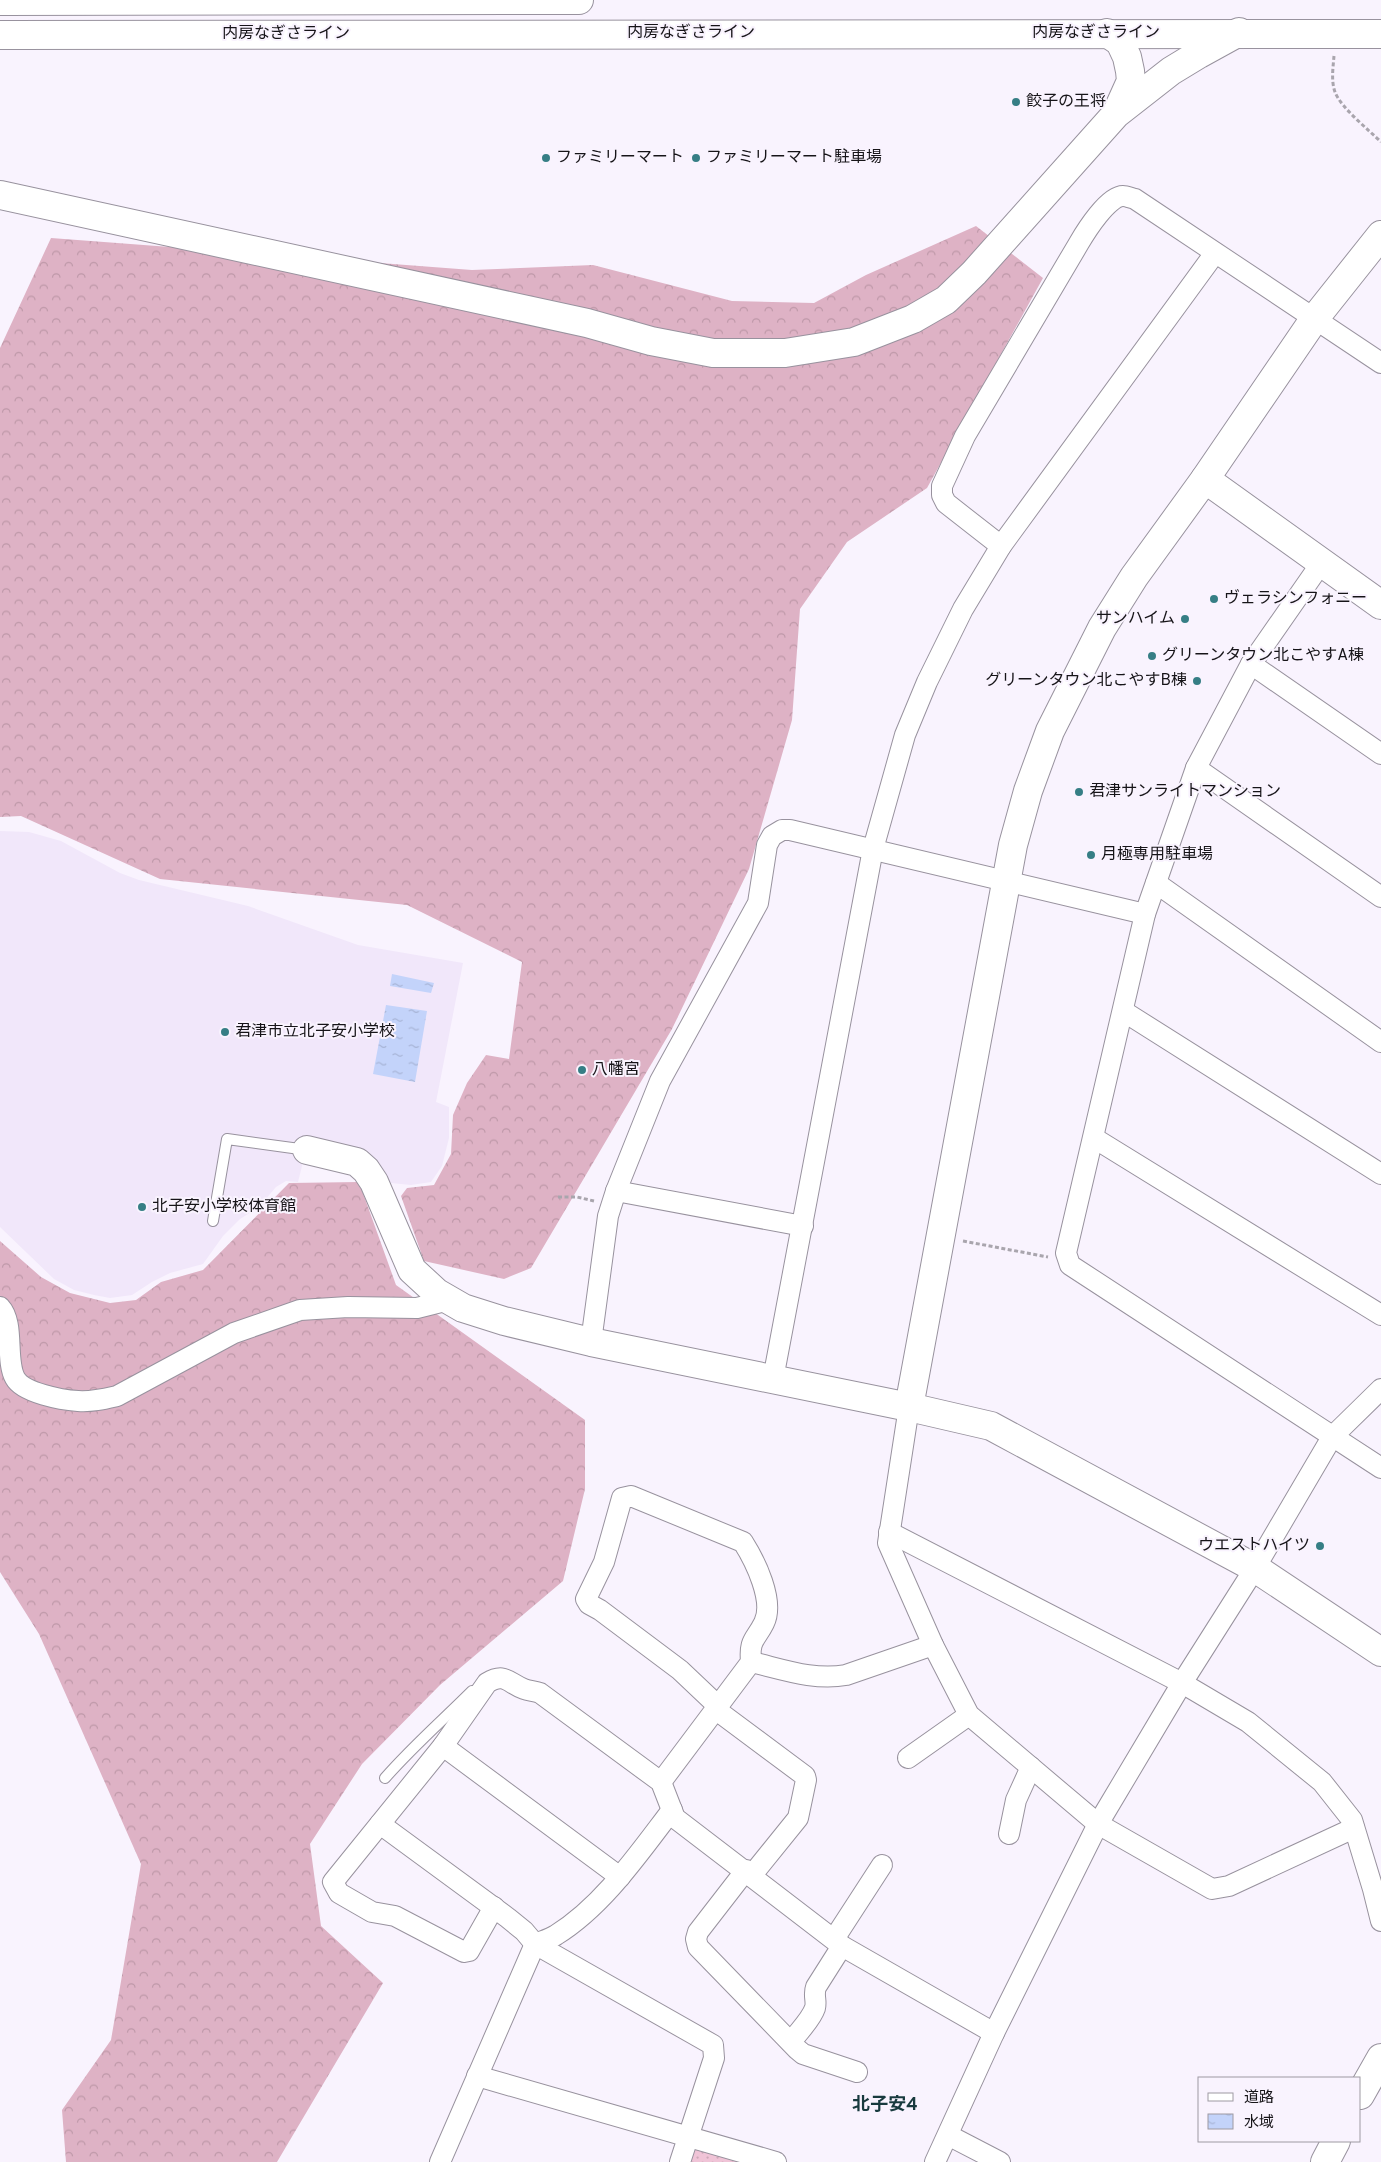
<svg xmlns="http://www.w3.org/2000/svg" width="1381" height="2162" font-family="Overpass,'Noto Sans JP',sans-serif">
<style>
.built{fill:#f1e7fa}
.forest{fill:url(#forest-crowns)}
.park{fill:url(#park-dots)}
.water{fill:url(#water-ripples)}
.lines{fill:none;stroke-linecap:round;stroke-linejoin:round}
.lane-casing{stroke:#98929e;stroke-width:12}
.street-casing{stroke:#98929e;stroke-width:22}
.secondary-casing{stroke:#98929e;stroke-width:30}
.highway-casing{stroke:#98929e;stroke-width:30}
.path{stroke:#a9a5ad;stroke-width:3;stroke-dasharray:4 2.5;stroke-linecap:butt}
.lane{stroke:#fff;stroke-width:10}
.street{stroke:#fff;stroke-width:20}
.secondary{stroke:#fff;stroke-width:28}
.highway{stroke:#fff;stroke-width:28}
.poi-dot{fill:#367e85;stroke:#f9f3fe;stroke-width:2}
.labels{text-anchor:middle;dominant-baseline:central;stroke-width:4;stroke-linejoin:round;paint-order:stroke}
.street-label{font-size:16px;fill:#161418;stroke:#f9f3fe}
.poi-label{font-size:16px;fill:#161418;stroke:#f9f3fe;text-anchor:start}
.neighbourhood-label{font-size:18px;font-weight:bold;fill:#183a3e;stroke:#f9f3fe}
</style>
<defs>
<pattern id="forest-crowns" width="20" height="18" patternUnits="userSpaceOnUse" patternTransform="scale(1.25)"><rect width="20" height="18" fill="#deb2c5"/><path d="M2 6a3 3 0 1 1 6 0M12 15a3 3 0 1 1 6 0" fill="none" stroke="#be98a8"/></pattern>
<pattern id="park-dots" width="8" height="8" patternUnits="userSpaceOnUse" patternTransform="scale(1.25)"><rect width="8" height="8" fill="#f0c4d7"/><path d="M2 2h.1M6 6h.1" fill="none" stroke="#cda8b8" stroke-width="1.8" stroke-linecap="round"/></pattern>
<pattern id="water-ripples" width="26" height="14" patternUnits="userSpaceOnUse" patternTransform="scale(1.25)"><rect width="26" height="14" fill="#c3d3fa"/><path d="M2 4q2-2 4 0t4 0M15 11q2-2 4 0t4 0" fill="none" stroke="#a7b4d6"/></pattern>
</defs>
<rect width="100%" height="100%" fill="#f9f3fe"/>
<path class="built" d="M 0,831 L 29,832 L 61,841 L 120,873 L 139,880 L 248,906 L 358,945 L 463,963 L 436,1102 L 449,1107 L 449,1138 L 442,1166 L 431,1182 L 411,1185 L 391,1183 L 378,1167 L 308,1142 L 298,1182 L 286,1181 L 276,1187 L 259,1207 L 240,1219 L 223,1236 L 203,1264 L 170,1273 L 152,1282 L 132,1295 L 110,1298 L 94,1295 L 74,1290 L 54,1279 L 0,1227 Z"/>
<g class="forest">
<path d="M 976,226 L 1043,278 L 927,488 L 847,542 L 800,609 L 792,720 L 749,869 L 672,1029 L 531,1268 L 504,1279 L 424,1261 L 401,1196 L 407,1188 L 434,1185 L 451,1154 L 453,1115 L 467,1083 L 486,1055 L 509,1059 L 522,962 L 407,905 L 160,879 L 21,816 L 0,817 L 0,348 L 51,238 L 472,270 L 593,265 L 732,301 L 814,303 L 866,275 Z"/>
<path d="M 359,1182 L 396,1285 L 585,1420 L 585,1489 L 563,1581 L 440,1685 L 362,1764 L 310,1844 L 321,1926 L 383,1983 L 277,2162 L 66,2162 L 62,2110 L 111,2040 L 141,1864 L 39,1634 L 0,1572 L 0,1241 L 41,1277 L 70,1293 L 110,1303 L 136,1300 L 161,1282 L 203,1270 L 289,1183 Z"/>
</g>
<path class="park" d="M 698,2146 L 752,2162 L 686,2162 L 689,2153 Z"/>
<g class="water">
<path d="M 392,974 L 434,983 L 431,993 L 390,986 Z"/>
<path d="M 386,1005 L 427,1011 L 415,1082 L 373,1074 Z"/>
</g>
<g class="lines">
<defs>
<g id="lane">
<path d="M 213,1221 L 227,1139 L 307,1150"/>
<path d="M 385,1778 C 412,1747 443,1720 472,1691"/>
</g>
<g id="street">
<path d="M 1001,546 L 946,503 L 942,495 L 942,486 L 965,436 L 1079,243 C 1086,231 1108,196 1123,196 C 1126,196 1131,198 1135,199 L 1381,363"/>
<path d="M 1322,562 L 1251,664 L 1196,768 L 1145,914 L 1066,1253 L 1070,1265 L 1381,1468"/>
<path d="M 1251,664 L 1381,754"/>
<path d="M 1196,768 L 1381,897"/>
<path d="M 1156,883 L 1381,1042"/>
<path d="M 1123,1011 L 1381,1174"/>
<path d="M 1094,1138 L 1381,1315"/>
<path d="M 616,1191 L 803,1226"/>
<path d="M 0,1307 C 15,1323 5,1360 15,1378 C 23,1393 62,1400 78,1401 C 92,1402 104,1399 117,1396 L 234,1333 L 300,1310 L 348,1307 L 417,1308 L 449,1300"/>
<path d="M 591,1342 L 608,1216 L 616,1191 L 660,1081 L 758,903 L 767,845 L 772,836 L 782,830 L 790,830 L 1145,914"/>
<path d="M 773,1379 L 873,849 L 905,735 L 927,682 L 963,609 L 1001,546 L 1215,253"/>
<path d="M 909,1407 L 888,1543 L 933,1645 L 969,1715 L 1098,1824 L 1212,1889 L 1229,1886 L 1354,1828"/>
<path d="M 889,1532 L 1182,1683 L 1248,1722 L 1322,1782 L 1352,1820 L 1373,1889 L 1381,1921"/>
<path d="M 751,1662 C 782,1669 814,1681 846,1675 L 933,1645"/>
<path d="M 715,1709 L 805,1776 L 806,1780 L 798,1818 L 752,1875"/>
<path d="M 443,1746 L 620,1877"/>
<path d="M 908,1758 L 969,1715"/>
<path d="M 661,1782 L 751,1662 C 749,1639 755,1641 764,1623 C 775,1601 755,1561 743,1542 L 631,1496 L 622,1498 L 604,1562 L 586,1599 L 589,1604 L 600,1610 L 680,1670 L 718,1706"/>
<path d="M 380,1824 L 508,1918 L 524,1931 L 535,1944 L 713,2045 L 714,2058 L 680,2162"/>
<path d="M 1009,1834 L 1016,1800 L 1031,1767"/>
<path d="M 746,1870 L 698,1932 L 696,1939 L 698,1947 L 797,2049 L 803,2054 L 857,2072"/>
<path d="M 494,1907 L 469,1951 L 464,1952 L 395,1916 L 372,1912 L 339,1893 L 333,1882 L 443,1746 L 487,1683 C 505,1672 508,1683 524,1689 C 529,1691 535,1691 540,1693 L 661,1782 L 675,1818 L 842,1946 L 994,2033"/>
<path d="M 834,1939 L 882,1865"/>
<path d="M 791,2042 C 798,2032 811,2020 815,2008 C 817,2001 813,1995 816,1987 L 842,1946"/>
<path d="M 477,2076 L 776,2162"/>
<path d="M 948,2135 L 1000,2162"/>
<path d="M 440,2162 L 535,1944 C 542,1941 550,1939 556,1935 C 603,1906 639,1853 672,1810"/>
<path d="M 935,2162 L 994,2033 L 1098,1824 L 1182,1683 L 1255,1568 L 1332,1437 L 1381,1389"/>
</g>
<g id="secondary">
<path d="M 1107,33 L 1120,42 L 1127,57 L 1130,71 L 1131,81 L 1117,112"/>
<path d="M 0,195 L 587,323 L 651,341 L 713,353 L 785,353 L 854,342 L 913,319 L 946,300 L 974,273 L 1116,114 L 1171,71 L 1199,54 L 1239,32"/>
<path d="M 1205,479 L 1381,605"/>
<path d="M 307,1150 L 357,1162 L 366,1170 L 374,1182 L 412,1270 L 437,1293 L 463,1308 L 504,1321 L 591,1342 L 909,1407 L 991,1426 L 1255,1568 L 1381,1652"/>
<path d="M 909,1407 L 1013,845 L 1028,791 L 1050,731 L 1102,628 L 1134,577 L 1205,479 L 1315,318 L 1381,235"/>
<path d="M 1360,2095 L 1381,2058"/>
<path d="M 1325,2162 L 1336,2141"/>
</g>
<g id="highway">
<path d="M 0,1 L 579,0"/>
<path d="M 0,35 L 1381,34"/>
</g>
</defs>
<use href="#lane" class="lane-casing"/>
<use href="#street" class="street-casing"/>
<use href="#secondary" class="secondary-casing"/>
<use href="#highway" class="highway-casing"/>
<g class="path">
<path d="M 1334,56 C 1333,68 1331,81 1335,92 C 1341,108 1369,130 1381,142"/>
<path d="M 558,1197 L 577,1197 L 594,1201"/>
<path d="M 963,1241 L 1048,1257"/>
</g>
<use href="#lane" class="lane"/>
<use href="#street" class="street"/>
<use href="#secondary" class="secondary"/>
<use href="#highway" class="highway"/>
</g>
<g class="poi-dot">
<circle cx="1016" cy="102" r="5"/>
<circle cx="546" cy="158" r="5"/>
<circle cx="696" cy="158" r="5"/>
<circle cx="1214" cy="599" r="5"/>
<circle cx="1185" cy="619" r="5"/>
<circle cx="1152" cy="656" r="5"/>
<circle cx="1197" cy="681" r="5"/>
<circle cx="1079" cy="792" r="5"/>
<circle cx="1091" cy="855" r="5"/>
<circle cx="225" cy="1032" r="5"/>
<circle cx="582" cy="1070" r="5"/>
<circle cx="142" cy="1207" r="5"/>
<circle cx="1320" cy="1546" r="5"/>
</g>
<g class="labels">
<g class="street-label">
<text x="691" y="33">内房なぎさライン</text>
<text x="1096" y="33">内房なぎさライン</text>
<text x="286" y="34">内房なぎさライン</text>
</g>
<g class="poi-label">
<text x="1026" y="102">餃子の王将</text>
<text x="556" y="158">ファミリーマート</text>
<text x="706" y="158">ファミリーマート駐車場</text>
<text x="1224" y="599">ヴェラシンフォニー</text>
<text x="1175" y="619" text-anchor="end">サンハイム</text>
<text x="1162" y="656">グリーンタウン北こやすA棟</text>
<text x="1187" y="681" text-anchor="end">グリーンタウン北こやすB棟</text>
<text x="1089" y="792">君津サンライトマンション</text>
<text x="1101" y="855">月極専用駐車場</text>
<text x="235" y="1032">君津市立北子安小学校</text>
<text x="592" y="1070">八幡宮</text>
<text x="152" y="1207">北子安小学校体育館</text>
<text x="1310" y="1546" text-anchor="end">ウエストハイツ</text>
</g>
<g class="neighbourhood-label">
<text x="885" y="2105">北子安4</text>
</g>
</g>
<rect x="1198" y="2077" width="162" height="65" fill="#f9f3fe" stroke="#9e9aa2"/>
<rect x="1208" y="2093" width="25" height="8" fill="#ffffff" stroke="#9e9aa2"/>
<text x="1244" y="2102" font-size="15" fill="#161418">道路</text>
<rect x="1208" y="2114" width="25" height="15" fill="url(#water-ripples)" stroke="#9e9aa2"/>
<text x="1244" y="2127" font-size="15" fill="#161418">水域</text>
</svg>
